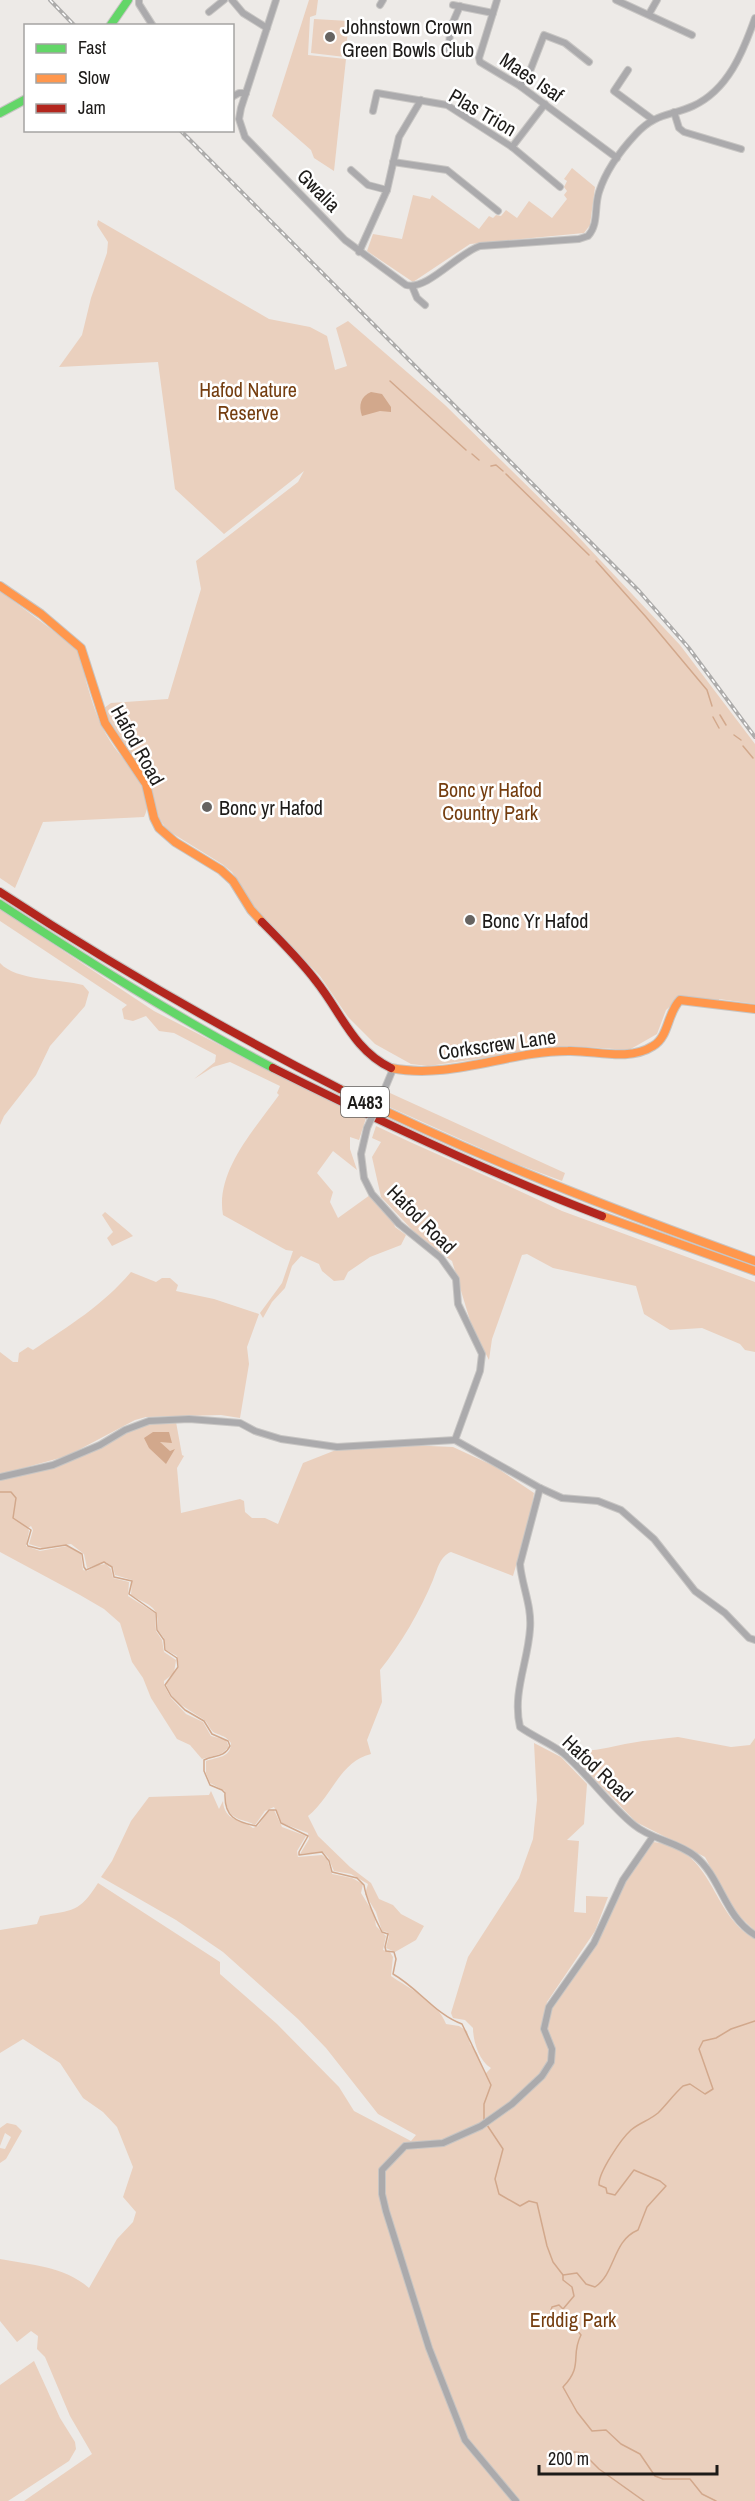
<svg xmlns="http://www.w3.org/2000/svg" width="755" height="2501" font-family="'Archivo Narrow',sans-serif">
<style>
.green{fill:#ead0be}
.water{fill:#d2a88c}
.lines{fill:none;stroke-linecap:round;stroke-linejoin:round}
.stream{stroke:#d2a88c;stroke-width:1.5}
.street-casing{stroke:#c7c5c3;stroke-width:8}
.fast-casing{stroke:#c7c5c3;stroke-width:10}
.slow-casing{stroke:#c7c5c3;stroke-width:10}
.jam-casing{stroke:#c7c5c3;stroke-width:10}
.street{stroke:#abaaac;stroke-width:6}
.fast{stroke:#63d668;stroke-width:8}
.slow{stroke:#ff974d;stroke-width:8}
.jam{stroke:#b3261e;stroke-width:8}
.rail-casing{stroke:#adacab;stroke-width:4}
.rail{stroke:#fff;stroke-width:1.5;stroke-dasharray:4.5;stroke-linecap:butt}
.street-bridge-casing{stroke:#c7c5c3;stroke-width:8;stroke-linecap:butt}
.street-bridge{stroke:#abaaac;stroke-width:6}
.poi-dot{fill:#666361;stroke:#fff;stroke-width:2}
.labels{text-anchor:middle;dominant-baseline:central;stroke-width:5;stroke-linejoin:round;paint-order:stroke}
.shield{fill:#fff;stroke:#615f5e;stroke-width:1.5}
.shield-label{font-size:18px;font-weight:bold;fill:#1d1b19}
.poi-label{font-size:20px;fill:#1d1b19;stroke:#fff;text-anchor:start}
.street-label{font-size:20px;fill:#1d1b19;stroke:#fff}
.park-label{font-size:20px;fill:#743d0f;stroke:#fff}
</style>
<rect width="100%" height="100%" fill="#edeae7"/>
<g class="green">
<path d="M 309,0 L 318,0 L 316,15 L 310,17 L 308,55 L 346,59 L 334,171 L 314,158 L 311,150 L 272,116 Z"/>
<path d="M 314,19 L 349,21 L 345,57 L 311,53 Z"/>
<path d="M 572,168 L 595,187 L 590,225 L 584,233 L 470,244 L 413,282 L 367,251 L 373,234 L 402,239 L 413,195 L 430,199 L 432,195 L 479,229 L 489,216 L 493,218 L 496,215 L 501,216 L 506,210 L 517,218 L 529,201 L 552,218 L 567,199 L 564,195 L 567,191 L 564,187 L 567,181 L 564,179 Z"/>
<path d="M 98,220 L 269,319 L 310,327 L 327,336 L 335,370 L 347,366 L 336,328 L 348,321 L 445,405 L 570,528 L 680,645 L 755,744 L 755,1004 L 719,999 L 719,1002 L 675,1002 L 666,1010 L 657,1034 L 629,1050 L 572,1046 L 428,1066 L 411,1064 L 375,1044 L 348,1017 L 320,976 L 257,911 L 232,872 L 222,864 L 167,830 L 159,818 L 150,786 L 115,737 L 104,708 L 111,703 L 168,699 L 201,589 L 196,561 L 298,482 L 304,471 L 224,534 L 175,489 L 158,362 L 59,367 L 82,335 L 91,298 L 107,253 L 108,242 L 97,225 Z"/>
<path d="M 0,591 L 79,650 C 84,659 84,670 86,681 C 92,702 98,722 110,741 C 123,763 159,788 144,817 L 43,822 L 15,888 L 0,878 Z"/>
<path d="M 0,909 L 154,1011 L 303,1088 L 366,1118 L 359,1140 L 350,1137 L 350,1149 L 357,1170 L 333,1151 L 317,1173 L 333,1192 L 330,1202 L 338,1218 L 370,1195 L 393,1220 L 395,1227 L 406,1235 L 401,1245 L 370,1257 L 348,1272 L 344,1280 L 334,1281 L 322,1271 L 319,1264 L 301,1256 L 292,1266 L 285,1288 L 272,1302 L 263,1318 L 260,1313 L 282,1283 L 293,1251 L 286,1250 L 223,1215 C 215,1171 255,1129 279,1095 L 277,1093 L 280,1086 L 230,1062 L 213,1067 L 194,1079 L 215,1062 L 216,1055 L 174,1033 L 159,1031 L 146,1016 L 133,1021 L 124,1019 L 122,1009 L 127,1005 L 0,921 Z"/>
<path d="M 0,963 C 16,981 60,979 83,985 L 89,992 L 85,1006 L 50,1046 L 36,1075 L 4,1116 L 0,1125 Z"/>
<path d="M 390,1093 L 565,1173 L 562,1181 L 509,1161 L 385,1105 Z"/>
<path d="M 376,1126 C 438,1156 501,1181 562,1211 L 755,1282 L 755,1352 L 745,1350 L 740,1344 L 702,1328 L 670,1330 L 644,1314 L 636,1286 L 553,1268 L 527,1254 L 522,1255 L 492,1339 L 489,1360 L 472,1327 L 452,1261 L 422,1240 L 381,1197 L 372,1157 L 381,1142 L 372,1138 Z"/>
<path d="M 105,1212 L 130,1233 L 133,1236 L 112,1246 L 107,1238 L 113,1232 L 102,1215 Z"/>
<path d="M 131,1272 L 156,1282 L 162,1278 L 170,1278 L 178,1285 L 176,1291 L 214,1299 L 259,1314 L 247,1347 L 249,1364 L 240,1418 L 221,1415 L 146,1417 L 135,1420 L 67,1456 L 16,1470 L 16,1476 L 54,1468 L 106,1445 L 132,1430 L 151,1424 L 176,1422 L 182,1455 L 184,1456 L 177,1468 L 181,1513 L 240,1499 L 244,1501 L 245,1512 L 252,1518 L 265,1518 L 278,1524 L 303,1463 L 336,1450 L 406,1445 L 453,1447 L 494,1466 L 534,1493 L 530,1518 L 513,1576 L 451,1552 C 440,1556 437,1570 433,1580 C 420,1611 401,1644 380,1670 L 382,1702 L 367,1740 L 371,1754 C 339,1762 332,1797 308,1816 L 318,1836 L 350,1867 L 371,1883 L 379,1899 L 393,1905 L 401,1914 L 424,1926 L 416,1940 L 395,1952 L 386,1948 L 389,1936 L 387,1932 L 382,1931 L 376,1912 L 365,1894 L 368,1884 L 351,1874 L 334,1871 L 328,1857 L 323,1852 L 300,1854 L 309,1839 L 308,1833 L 282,1823 L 274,1807 L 265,1811 L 255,1825 C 245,1819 231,1821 227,1806 C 225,1801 226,1796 225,1791 L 210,1783 L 206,1773 L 206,1761 C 217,1757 231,1758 231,1743 C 226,1736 222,1736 215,1733 C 209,1730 209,1723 203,1719 C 189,1709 172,1703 166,1684 L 179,1667 L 177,1656 L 166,1650 L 164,1638 L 158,1630 C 159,1604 150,1607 131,1595 L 132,1580 L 115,1575 L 113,1567 L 106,1562 L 87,1568 L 84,1554 L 71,1544 L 42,1548 L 29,1544 L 33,1530 L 31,1526 L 28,1528 L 29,1531 L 26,1546 L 40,1551 L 67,1546 L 81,1554 L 83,1570 L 87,1571 L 98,1565 L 106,1564 L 111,1569 L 113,1578 L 129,1582 L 128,1596 L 155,1613 L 156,1631 L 162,1640 L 164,1652 L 176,1660 L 174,1673 L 164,1681 L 164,1685 L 171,1698 L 186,1714 L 203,1722 L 211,1736 L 226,1740 L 229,1747 L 221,1754 L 202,1759 L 190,1745 L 177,1739 L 151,1698 L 143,1678 L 132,1662 L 120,1623 L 104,1609 L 80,1595 L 0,1552 L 0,1352 L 13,1362 L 18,1362 L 19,1353 L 28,1347 L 33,1350 C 70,1325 102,1306 131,1272 Z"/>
<path d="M 678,1737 L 731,1747 L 750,1745 L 755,1738 L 755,1931 L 734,1911 L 705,1857 L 636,1822 L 563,1747 C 587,1755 608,1747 631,1743 C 647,1740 663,1739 678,1737 Z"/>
<path d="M 534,1743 L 561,1757 L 587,1784 L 584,1824 L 567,1840 L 579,1841 L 574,1912 L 586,1913 L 586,1896 L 608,1897 L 595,1931 L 547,2002 L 545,2015 L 596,1944 L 626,1880 L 653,1842 C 716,1849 709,1914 755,1939 L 755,2501 L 24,2501 L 92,2454 L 70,2416 L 45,2357 L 37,2349 L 38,2336 L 31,2331 L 17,2342 L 0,2321 L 0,2259 C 31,2265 64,2266 89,2288 L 117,2239 L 133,2222 L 136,2212 L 123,2197 L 133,2167 L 117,2127 L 103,2112 L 83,2098 L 60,2063 L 23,2039 L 0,2053 L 0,1930 L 37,1924 L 40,1916 C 73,1910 79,1913 98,1883 L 220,1962 L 220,1974 L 277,2024 L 339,2087 L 354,2111 L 411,2141 L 416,2135 L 378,2114 L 326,2048 L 298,2019 L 223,1952 L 176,1920 L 101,1877 L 112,1861 L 131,1821 L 149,1797 L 209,1795 L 211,1791 L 219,1809 L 223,1801 C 224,1822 242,1819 253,1828 L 258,1826 L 268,1811 L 274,1810 L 282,1827 L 306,1836 L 297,1851 L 298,1857 L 322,1855 L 327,1859 L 332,1874 L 352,1878 L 363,1884 L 361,1893 L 374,1914 L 376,1926 L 386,1936 L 383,1950 L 390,1952 L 393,1957 L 391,1976 C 410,1989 438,2002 446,2024 L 459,2026 L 467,2031 L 470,2044 L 477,2053 L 485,2074 L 491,2068 C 479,2061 473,2041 473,2028 L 465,2020 L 453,2018 L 451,2013 L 468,1957 L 519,1878 L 533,1839 L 537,1800 Z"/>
<path d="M 7,2123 L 16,2125 L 22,2131 L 6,2159 L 0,2163 L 0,2148 L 5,2149 L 11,2137 L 5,2133 L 0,2146 L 0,2128 Z"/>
<path d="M 34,2361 L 60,2418 L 75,2442 L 76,2449 L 69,2461 L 8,2501 L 0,2501 L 0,2385 Z"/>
</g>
<g class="water">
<path d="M 371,392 L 382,394 L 391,407 L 391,412 L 380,411 L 362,416 C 358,405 361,396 371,392 Z"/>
<path d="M 153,1432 L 169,1432 L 172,1443 L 160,1442 L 170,1451 L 175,1449 L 166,1464 L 149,1448 L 144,1438 Z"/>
</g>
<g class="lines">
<g class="stream">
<path d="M 390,381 L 466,450"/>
<path d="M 472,454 L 479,460"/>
<path d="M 491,466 L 496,465 L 503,471"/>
<path d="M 506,474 L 589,555"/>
<path d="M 596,561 L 646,617 L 707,690 L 712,706"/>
<path d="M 720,715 L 726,725"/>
<path d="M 713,717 L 719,728"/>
<path d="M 734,735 L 741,740"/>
<path d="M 743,746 L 753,758"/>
<path d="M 0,1492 L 11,1492 L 16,1498 L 13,1518 L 31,1530 L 27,1544 L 28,1546 L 40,1549 L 66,1545 L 82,1554 L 84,1567 L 86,1570 L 104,1562 L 112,1567 L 114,1577 L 132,1581 L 129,1594 L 156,1613 L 157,1630 L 164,1640 L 165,1650 L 177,1658 L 178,1667 L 165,1685 L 171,1696 L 185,1710 L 204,1721 L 212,1734 L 228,1741 L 230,1746 C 224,1758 214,1755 204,1760 L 204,1771 L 210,1785 L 222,1790 L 225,1793 C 224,1817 236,1822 256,1826 L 269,1810 L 276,1810 L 281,1823 L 308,1836 L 299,1852 L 299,1855 L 322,1852 L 329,1861 L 332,1872 L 357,1878 L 364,1885 C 366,1898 375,1919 382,1932 L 388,1934 L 385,1947 L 386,1951 L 394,1952 L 396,1959 L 393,1974 C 418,1988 436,2015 462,2024 L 491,2085 L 484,2104 L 484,2121"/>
<path d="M 487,2125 L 503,2149 L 495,2179 L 499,2194 L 520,2206 L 529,2201 L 537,2203 L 547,2246 L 553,2262 L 563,2275 L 563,2280 L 572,2287 L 574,2296 L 563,2309 L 559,2305 L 552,2307 L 550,2313 L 573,2325 L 581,2335 C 570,2356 584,2365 563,2387 L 577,2412 L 592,2431 L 606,2430 L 621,2444 L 640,2454 L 655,2476 L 663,2479 L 690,2479 L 702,2494 L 716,2501"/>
<path d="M 563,2275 L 577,2273 L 586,2284 L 595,2287 C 616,2273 612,2241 638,2230 L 647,2207 L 666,2186 L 660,2181 L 634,2170 L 615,2195 L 607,2193 L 606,2188 L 599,2185 C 598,2173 621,2139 631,2130 C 639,2123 650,2120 658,2113 C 667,2104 674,2094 683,2086 L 690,2084 L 705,2094 L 713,2089 L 699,2049 L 703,2041 L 716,2038 L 731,2029 L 755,2021"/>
<path d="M 574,2452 L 583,2453 L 599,2469 L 644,2501"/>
</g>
<defs>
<g id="street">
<path d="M 139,0 L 139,4 L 153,26"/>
<path d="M 232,0 L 243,13 L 267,28"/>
<path d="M 276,0 L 241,108 L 239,119 L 245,137 L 345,240 L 406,285 C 427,291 458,253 480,246 L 579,239 L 588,236 C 599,224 594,207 599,192 C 606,170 621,150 636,134 C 655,113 671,116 693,106 C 728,90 743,52 755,18"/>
<path d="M 497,0 L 479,58 L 480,62 L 520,86 L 617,158"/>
<path d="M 616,0 L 692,35"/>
<path d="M 380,5 L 383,0"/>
<path d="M 453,5 L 493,13"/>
<path d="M 209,12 L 224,0"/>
<path d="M 649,14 L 657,0"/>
<path d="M 449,51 L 450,29 L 460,6"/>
<path d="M 628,70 L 614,91 L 652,119"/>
<path d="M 520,86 L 530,71 L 544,35 L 565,43 L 589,62"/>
<path d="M 232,97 L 239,93 L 246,93"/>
<path d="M 373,111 L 377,93 L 447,105 L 512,147 L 560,187"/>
<path d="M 674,112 L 679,128 L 684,132 L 741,149"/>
<path d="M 512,147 L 545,104"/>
<path d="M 393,162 L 447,170 L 498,211"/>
<path d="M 351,170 L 368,185 L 387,190"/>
<path d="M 359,252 L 387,190 L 399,137 L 421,100"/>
<path d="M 412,286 L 417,298 L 425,305"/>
<path d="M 383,1093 L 393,1069"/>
<path d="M 367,1128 L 361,1154 L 364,1178 L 372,1194 L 399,1224 L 441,1258 L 456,1279 L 458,1304 L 482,1354 L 480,1371 L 455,1440 L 540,1488 L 562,1498 L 598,1501 L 621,1510 L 654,1539 L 695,1591 L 725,1613 L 749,1638 L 755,1640"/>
<path d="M 0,1477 L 53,1465 L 100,1445 L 125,1430 L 149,1421 L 189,1419 L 240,1423 L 255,1431 L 281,1439 L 337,1447 L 455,1440"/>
<path d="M 540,1488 L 520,1564 C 522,1586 532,1606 530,1629 C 528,1662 512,1693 520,1727 C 534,1737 550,1743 563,1753 C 589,1775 608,1804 634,1825 C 652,1840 676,1841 695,1856 C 721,1877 724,1916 755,1935"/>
<path d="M 516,2501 L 465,2440 L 429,2348 L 386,2211 L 382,2194 L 382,2170 L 405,2146 L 443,2143 L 481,2126 L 512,2104 L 542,2076 L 551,2062 L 552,2049 L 544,2029 L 549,2007 L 594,1943 L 623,1880 L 652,1838"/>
</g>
<g id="fast">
<path d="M 110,26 L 128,0"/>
<path d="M 0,113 L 26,99"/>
<path d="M 0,904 C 89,962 179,1019 273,1068"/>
</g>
<g id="slow">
<path d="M 0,586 L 41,614 L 81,648 L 105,723 L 146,784 L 154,818 L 159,828 L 175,842 L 221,870 L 233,881 L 251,910 L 262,922"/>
<path d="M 391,1068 C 451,1080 508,1051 568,1051 C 595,1050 628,1062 653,1046 C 669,1037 667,1013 680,1000 L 755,1009"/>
<path d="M 340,1089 C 474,1156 614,1210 755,1261"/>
<path d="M 602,1216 L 755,1271"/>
</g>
<g id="jam">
<path d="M 0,892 C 110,964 223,1029 340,1089"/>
<path d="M 262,922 C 281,941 300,960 316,981 C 341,1012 353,1050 391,1068"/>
<path d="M 273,1068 C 381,1122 489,1173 602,1216"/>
</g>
</defs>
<use href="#street" class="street-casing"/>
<use href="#fast" class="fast-casing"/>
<use href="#slow" class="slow-casing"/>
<use href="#jam" class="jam-casing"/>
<use href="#street" class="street"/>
<use href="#fast" class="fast"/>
<use href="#slow" class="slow"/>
<use href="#jam" class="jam"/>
<defs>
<g id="rail">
<path d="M 50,0 L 75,26"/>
<path d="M 180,130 L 639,591 L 688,647 L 755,737"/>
</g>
</defs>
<use href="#rail" class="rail-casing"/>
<use href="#rail" class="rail"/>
<defs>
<path id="street-bridge" d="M 367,1128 L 383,1093"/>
</defs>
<use href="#street-bridge" class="street-bridge-casing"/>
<use href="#street-bridge" class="street-bridge"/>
</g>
<g class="poi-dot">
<circle cx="330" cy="37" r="6"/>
<circle cx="207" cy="807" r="6"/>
<circle cx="470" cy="920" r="6"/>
</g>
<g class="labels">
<rect class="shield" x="341" y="1087" width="48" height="30" rx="4.5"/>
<g class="shield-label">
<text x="365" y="1102">A483</text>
</g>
<g class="poi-label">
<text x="342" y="26">Johnstown Crown<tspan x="342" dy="23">Green Bowls Club</tspan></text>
<text x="219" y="807">Bonc yr Hafod</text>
<text x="482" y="920">Bonc Yr Hafod</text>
</g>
<g class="street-label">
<text transform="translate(532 77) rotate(34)">Maes Isaf</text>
<text transform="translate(483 112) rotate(30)">Plas Trion</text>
<text transform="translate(319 190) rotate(45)">Gwalia</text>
<text transform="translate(138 745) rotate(61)">Hafod Road</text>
<text transform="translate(497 1044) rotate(-8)">Corkscrew Lane</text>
<text transform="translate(422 1219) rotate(45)">Hafod Road</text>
<text transform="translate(598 1768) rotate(43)">Hafod Road</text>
</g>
<g class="park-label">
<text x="248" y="389">Hafod Nature<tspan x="248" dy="23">Reserve</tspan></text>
<text x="490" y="789">Bonc yr Hafod<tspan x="490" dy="23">Country Park</tspan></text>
<text x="573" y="2319">Erddig Park</text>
</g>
</g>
<rect x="24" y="24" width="210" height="108" fill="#ffffff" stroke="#a5a4a3" stroke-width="1.5"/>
<rect x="36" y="44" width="30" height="9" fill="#63d668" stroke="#a5a4a3" stroke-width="1.5"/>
<text x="78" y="54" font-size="18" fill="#1d1b19">Fast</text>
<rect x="36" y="74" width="30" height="9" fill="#ff974d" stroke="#a5a4a3" stroke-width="1.5"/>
<text x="78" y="84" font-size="18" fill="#1d1b19">Slow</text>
<rect x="36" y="104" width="30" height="9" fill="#b3261e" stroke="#a5a4a3" stroke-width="1.5"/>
<text x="78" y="114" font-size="18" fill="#1d1b19">Jam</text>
<path d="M539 2465v9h178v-9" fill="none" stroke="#1d1b19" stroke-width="3"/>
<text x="548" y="2465" font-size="18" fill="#1d1b19" stroke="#ffffff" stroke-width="4.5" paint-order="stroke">200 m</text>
</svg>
